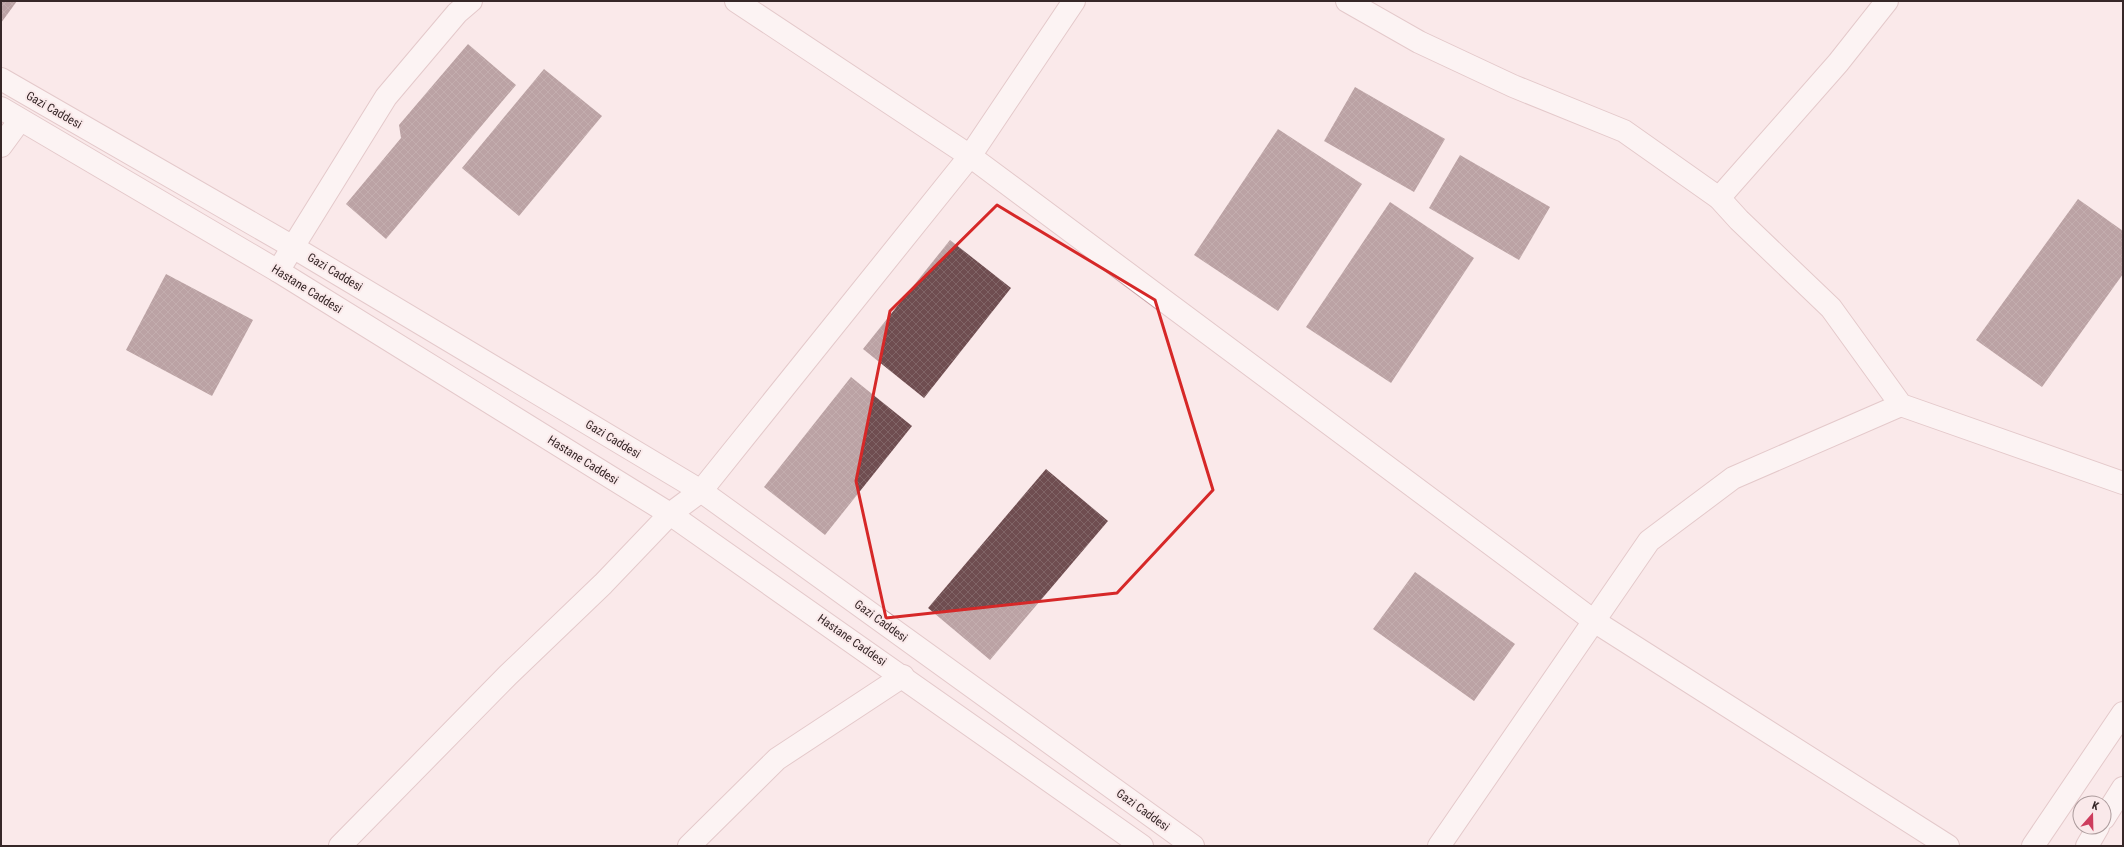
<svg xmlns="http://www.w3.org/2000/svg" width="2124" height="847" font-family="'Roboto Condensed',sans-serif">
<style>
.building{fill:url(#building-cross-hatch)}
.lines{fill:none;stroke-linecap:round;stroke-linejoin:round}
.street-casing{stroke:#caa2a6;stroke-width:24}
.secondary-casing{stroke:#caa2a6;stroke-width:24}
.street{stroke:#fff;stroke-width:22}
.secondary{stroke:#fff;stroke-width:22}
.marked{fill:none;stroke:#d62828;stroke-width:3;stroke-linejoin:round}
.labels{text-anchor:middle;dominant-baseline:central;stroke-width:4;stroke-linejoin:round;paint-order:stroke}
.street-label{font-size:12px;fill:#362728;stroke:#fae9ea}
</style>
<defs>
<pattern id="building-cross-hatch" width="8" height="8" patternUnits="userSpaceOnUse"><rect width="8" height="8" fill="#6f4d50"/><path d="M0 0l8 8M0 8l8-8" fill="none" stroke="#806466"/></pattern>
</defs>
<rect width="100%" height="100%" fill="#fae9ea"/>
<g class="building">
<path d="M 1,1 L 17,1 L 1,23 Z"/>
<path d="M 468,44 L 516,85 L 386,239 L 346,204 L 401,138 L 399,125 Z"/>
<path d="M 544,69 L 602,116 L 519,216 L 462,168 Z"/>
<path d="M 1355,87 L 1445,139 L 1414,192 L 1324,141 Z"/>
<path d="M 1278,129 L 1362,184 L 1278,311 L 1194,255 Z"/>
<path d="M 1460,155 L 1550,207 L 1519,260 L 1429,208 Z"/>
<path d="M 2078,199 L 2123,231 L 2123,274 L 2042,387 L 1976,340 Z"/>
<path d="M 1390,202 L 1474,258 L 1391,383 L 1306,327 Z"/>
<path d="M 950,240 L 1011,288 L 924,398 L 863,349 Z"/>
<path d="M 166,274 L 253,320 L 212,396 L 126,350 Z"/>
<path d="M 851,377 L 912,426 L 825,535 L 764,487 Z"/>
<path d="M 1046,469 L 1108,521 L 990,660 L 928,608 Z"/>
<path d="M 1415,572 L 1515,644 L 1474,701 L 1373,629 Z"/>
</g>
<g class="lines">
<defs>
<g id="street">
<path d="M 736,1 L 970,156 L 1594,621 L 1948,846"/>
<path d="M 1347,1 L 1419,42 L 1513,86 L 1624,131 L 1719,198 L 1739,220 L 1831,308 L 1901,405 L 2123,483"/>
<path d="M 1,146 L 20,120"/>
<path d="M 1719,198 L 1838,63 L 1887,1"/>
<path d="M 278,271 L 386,97 L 457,13 L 471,1"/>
<path d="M 340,846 L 508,675 L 603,584 L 670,514 L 701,491 L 970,156 L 1074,1"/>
<path d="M 689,846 L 777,759 L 903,676"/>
<path d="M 1439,846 L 1649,541 L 1733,478 L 1901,405"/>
</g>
<g id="secondary">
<path d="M 1,79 L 293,247 L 701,491 L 1193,846"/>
<path d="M 1,108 L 278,271 L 670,514 L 1142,846"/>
<path d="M 2104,818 L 2123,788"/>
<path d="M 2033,846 L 2123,713"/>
<path d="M 2087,846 L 2098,827"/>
</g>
</defs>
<use href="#street" class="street-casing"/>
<use href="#secondary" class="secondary-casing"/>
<use href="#street" class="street"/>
<use href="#secondary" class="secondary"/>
</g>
<path d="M0 0H2124V847H0ZM 997,205 L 1155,300 L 1213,490 L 1117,593 L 886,618 L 856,481 L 890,311 Z" fill="#fae9ea" fill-opacity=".55" fill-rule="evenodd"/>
<path class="marked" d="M 997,205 L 1155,300 L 1213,490 L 1117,593 L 886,618 L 856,481 L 890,311 Z"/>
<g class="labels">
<g class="street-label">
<text transform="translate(54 110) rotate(30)">Gazi Caddesi</text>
<text transform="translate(335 272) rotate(31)">Gazi Caddesi</text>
<text transform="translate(307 289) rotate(32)">Hastane Caddesi</text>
<text transform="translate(613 439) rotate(31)">Gazi Caddesi</text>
<text transform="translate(583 460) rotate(32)">Hastane Caddesi</text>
<text transform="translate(881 621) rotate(36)">Gazi Caddesi</text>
<text transform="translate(852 640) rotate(35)">Hastane Caddesi</text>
<text transform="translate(1143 810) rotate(36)">Gazi Caddesi</text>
</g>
</g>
<rect width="2124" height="847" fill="none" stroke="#362728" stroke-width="4"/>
<g transform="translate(2092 815) rotate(20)"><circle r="19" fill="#fae9ea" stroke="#ac9b9c"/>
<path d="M0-3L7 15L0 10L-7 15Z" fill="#cd3d5d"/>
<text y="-6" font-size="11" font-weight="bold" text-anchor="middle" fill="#362728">K</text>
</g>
</svg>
